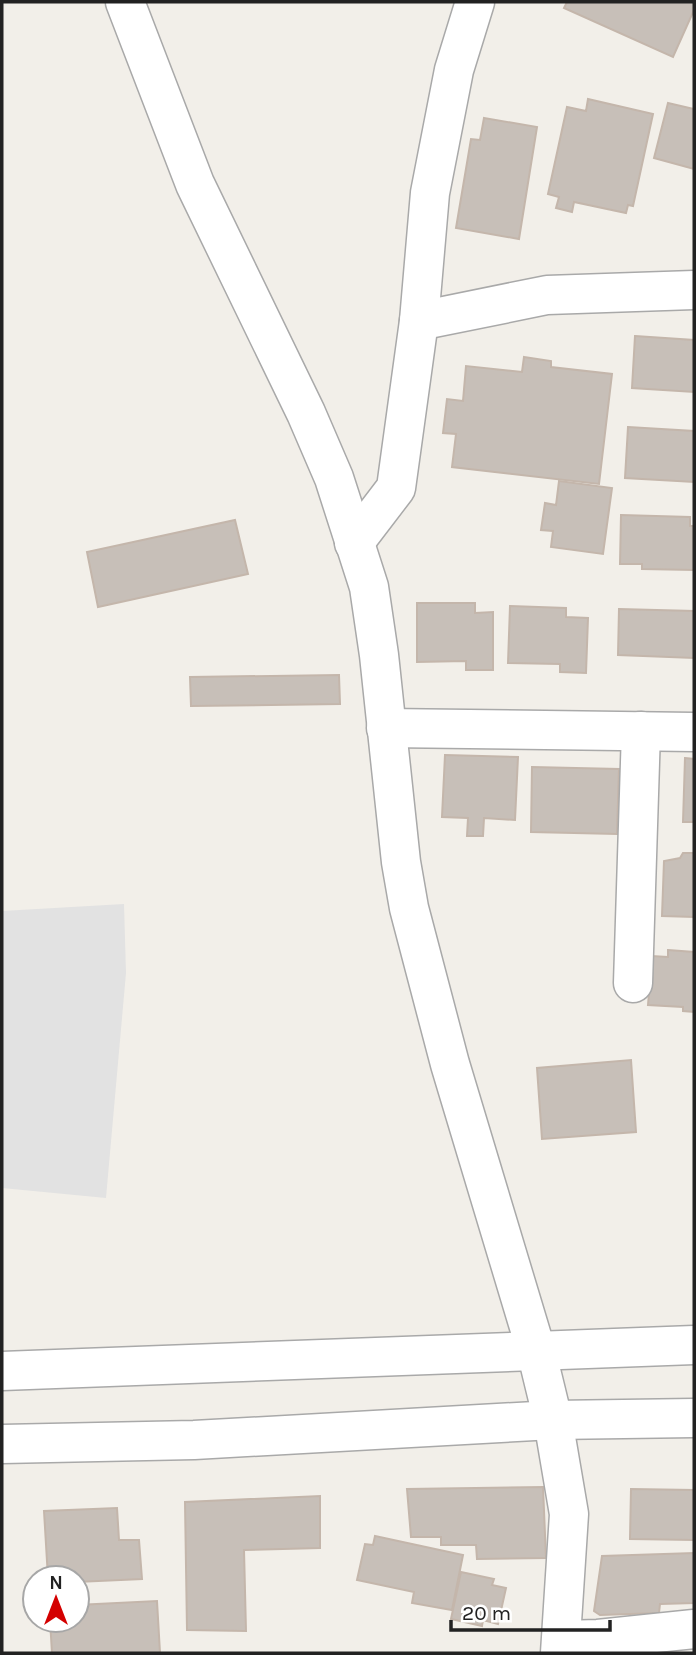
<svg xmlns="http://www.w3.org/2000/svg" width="696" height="1655" font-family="Karla,sans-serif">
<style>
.parking{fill:#e2e2e2}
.building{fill:#c7bfb8;stroke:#c4b6ab;stroke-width:2}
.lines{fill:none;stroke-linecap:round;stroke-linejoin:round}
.minor-casing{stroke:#a9a9a9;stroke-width:41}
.minor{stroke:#fff;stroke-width:38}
</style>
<rect width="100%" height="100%" fill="#f2efe9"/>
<path class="parking" d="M 124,904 L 126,973 L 106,1198 L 2,1188 L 2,911 Z"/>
<g class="building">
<path d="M 567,2 L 694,2 L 694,10 L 673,57 L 564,8 Z"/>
<path d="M 588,99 L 653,114 L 633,206 L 628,205 L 626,213 L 574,202 L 572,212 L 556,208 L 559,197 L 548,194 L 567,107 L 586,111 Z"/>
<path d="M 668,103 L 694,109 L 694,169 L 654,158 Z"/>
<path d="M 484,118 L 537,127 L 519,239 L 456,228 L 471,139 L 480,140 Z"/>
<path d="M 635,336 L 694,340 L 694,392 L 632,388 Z"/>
<path d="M 524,357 L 551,361 L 551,367 L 612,374 L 599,484 L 452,467 L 456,434 L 443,433 L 447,399 L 463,401 L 466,366 L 522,372 Z"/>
<path d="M 628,427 L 694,431 L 694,482 L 625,478 Z"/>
<path d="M 559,481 L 612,488 L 603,554 L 551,547 L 553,531 L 541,530 L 545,503 L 556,505 Z"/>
<path d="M 621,515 L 690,517 L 690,526 L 694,526 L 694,570 L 642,569 L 642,564 L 620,564 Z"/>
<path d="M 235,520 L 248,574 L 98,607 L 87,552 Z"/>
<path d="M 417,603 L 475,603 L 475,613 L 493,612 L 493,670 L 466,670 L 466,661 L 417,662 Z"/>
<path d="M 510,606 L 566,608 L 566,617 L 588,618 L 586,673 L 560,672 L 560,664 L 508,663 Z"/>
<path d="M 619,609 L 694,611 L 694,658 L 618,655 Z"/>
<path d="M 339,675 L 340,704 L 191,706 L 190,677 Z"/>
<path d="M 445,755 L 518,757 L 515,820 L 484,818 L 483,836 L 467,836 L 468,818 L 442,817 Z"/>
<path d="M 685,758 L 694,759 L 694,822 L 683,822 Z"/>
<path d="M 532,767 L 619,769 L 617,834 L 531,832 Z"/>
<path d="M 683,853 L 694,853 L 694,917 L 662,916 L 664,861 L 680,858 Z"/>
<path d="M 668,950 L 694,952 L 694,1012 L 683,1011 L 683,1007 L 648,1005 L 652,956 L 668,957 Z"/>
<path d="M 631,1060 L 636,1132 L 542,1139 L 537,1068 Z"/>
<path d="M 543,1487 L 546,1558 L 477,1559 L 476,1545 L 441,1545 L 441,1537 L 411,1537 L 407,1489 Z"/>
<path d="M 631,1489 L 694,1490 L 694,1540 L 630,1539 Z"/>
<path d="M 320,1496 L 320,1548 L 244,1550 L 246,1631 L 187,1630 L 185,1502 Z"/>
<path d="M 117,1508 L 119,1540 L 139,1540 L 142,1579 L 77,1582 L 77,1578 L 48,1578 L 44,1511 Z"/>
<path d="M 375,1536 L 463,1555 L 452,1610 L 412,1603 L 414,1592 L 357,1580 L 365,1544 L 373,1545 Z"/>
<path d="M 694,1553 L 694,1603 L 660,1604 L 659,1613 L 600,1615 L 594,1611 L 602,1556 Z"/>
<path d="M 461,1572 L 494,1579 L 492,1585 L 506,1588 L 498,1624 L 483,1620 L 482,1626 L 451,1619 Z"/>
<path d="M 157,1601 L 160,1653 L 52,1653 L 50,1620 L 77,1620 L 77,1605 Z"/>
</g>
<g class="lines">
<defs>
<g id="minor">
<path d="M 125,2 L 195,184 L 306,413 L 334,478 L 369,587 L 379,655 L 401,862 L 409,908 L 450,1064 L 536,1350 L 553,1420 L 569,1514 L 560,1653"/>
<path d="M 419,321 L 547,295 L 694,290"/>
<path d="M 354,543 L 396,488 L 419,321 L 430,193 L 454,70 L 475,2"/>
<path d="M 386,728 L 694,732"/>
<path d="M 633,983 L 641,731"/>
<path d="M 2,1371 L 694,1345"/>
<path d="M 2,1444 L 194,1440 L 553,1420 L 694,1418"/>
<path d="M 562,1640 L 598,1639 L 694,1629"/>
</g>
</defs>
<use href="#minor" class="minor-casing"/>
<use href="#minor" class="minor"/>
</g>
<rect width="696" height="1655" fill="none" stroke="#222222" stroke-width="7"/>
<g transform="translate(56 1599)"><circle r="33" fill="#ffffff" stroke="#a7a7a7" stroke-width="2"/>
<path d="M0-5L12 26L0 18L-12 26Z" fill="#d40000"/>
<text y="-10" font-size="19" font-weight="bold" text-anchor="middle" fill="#222222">N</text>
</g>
<path d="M451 1620v10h159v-10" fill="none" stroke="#222222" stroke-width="3.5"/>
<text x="462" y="1620" font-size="21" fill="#222222" stroke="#ffffff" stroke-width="5" paint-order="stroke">20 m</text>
</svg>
